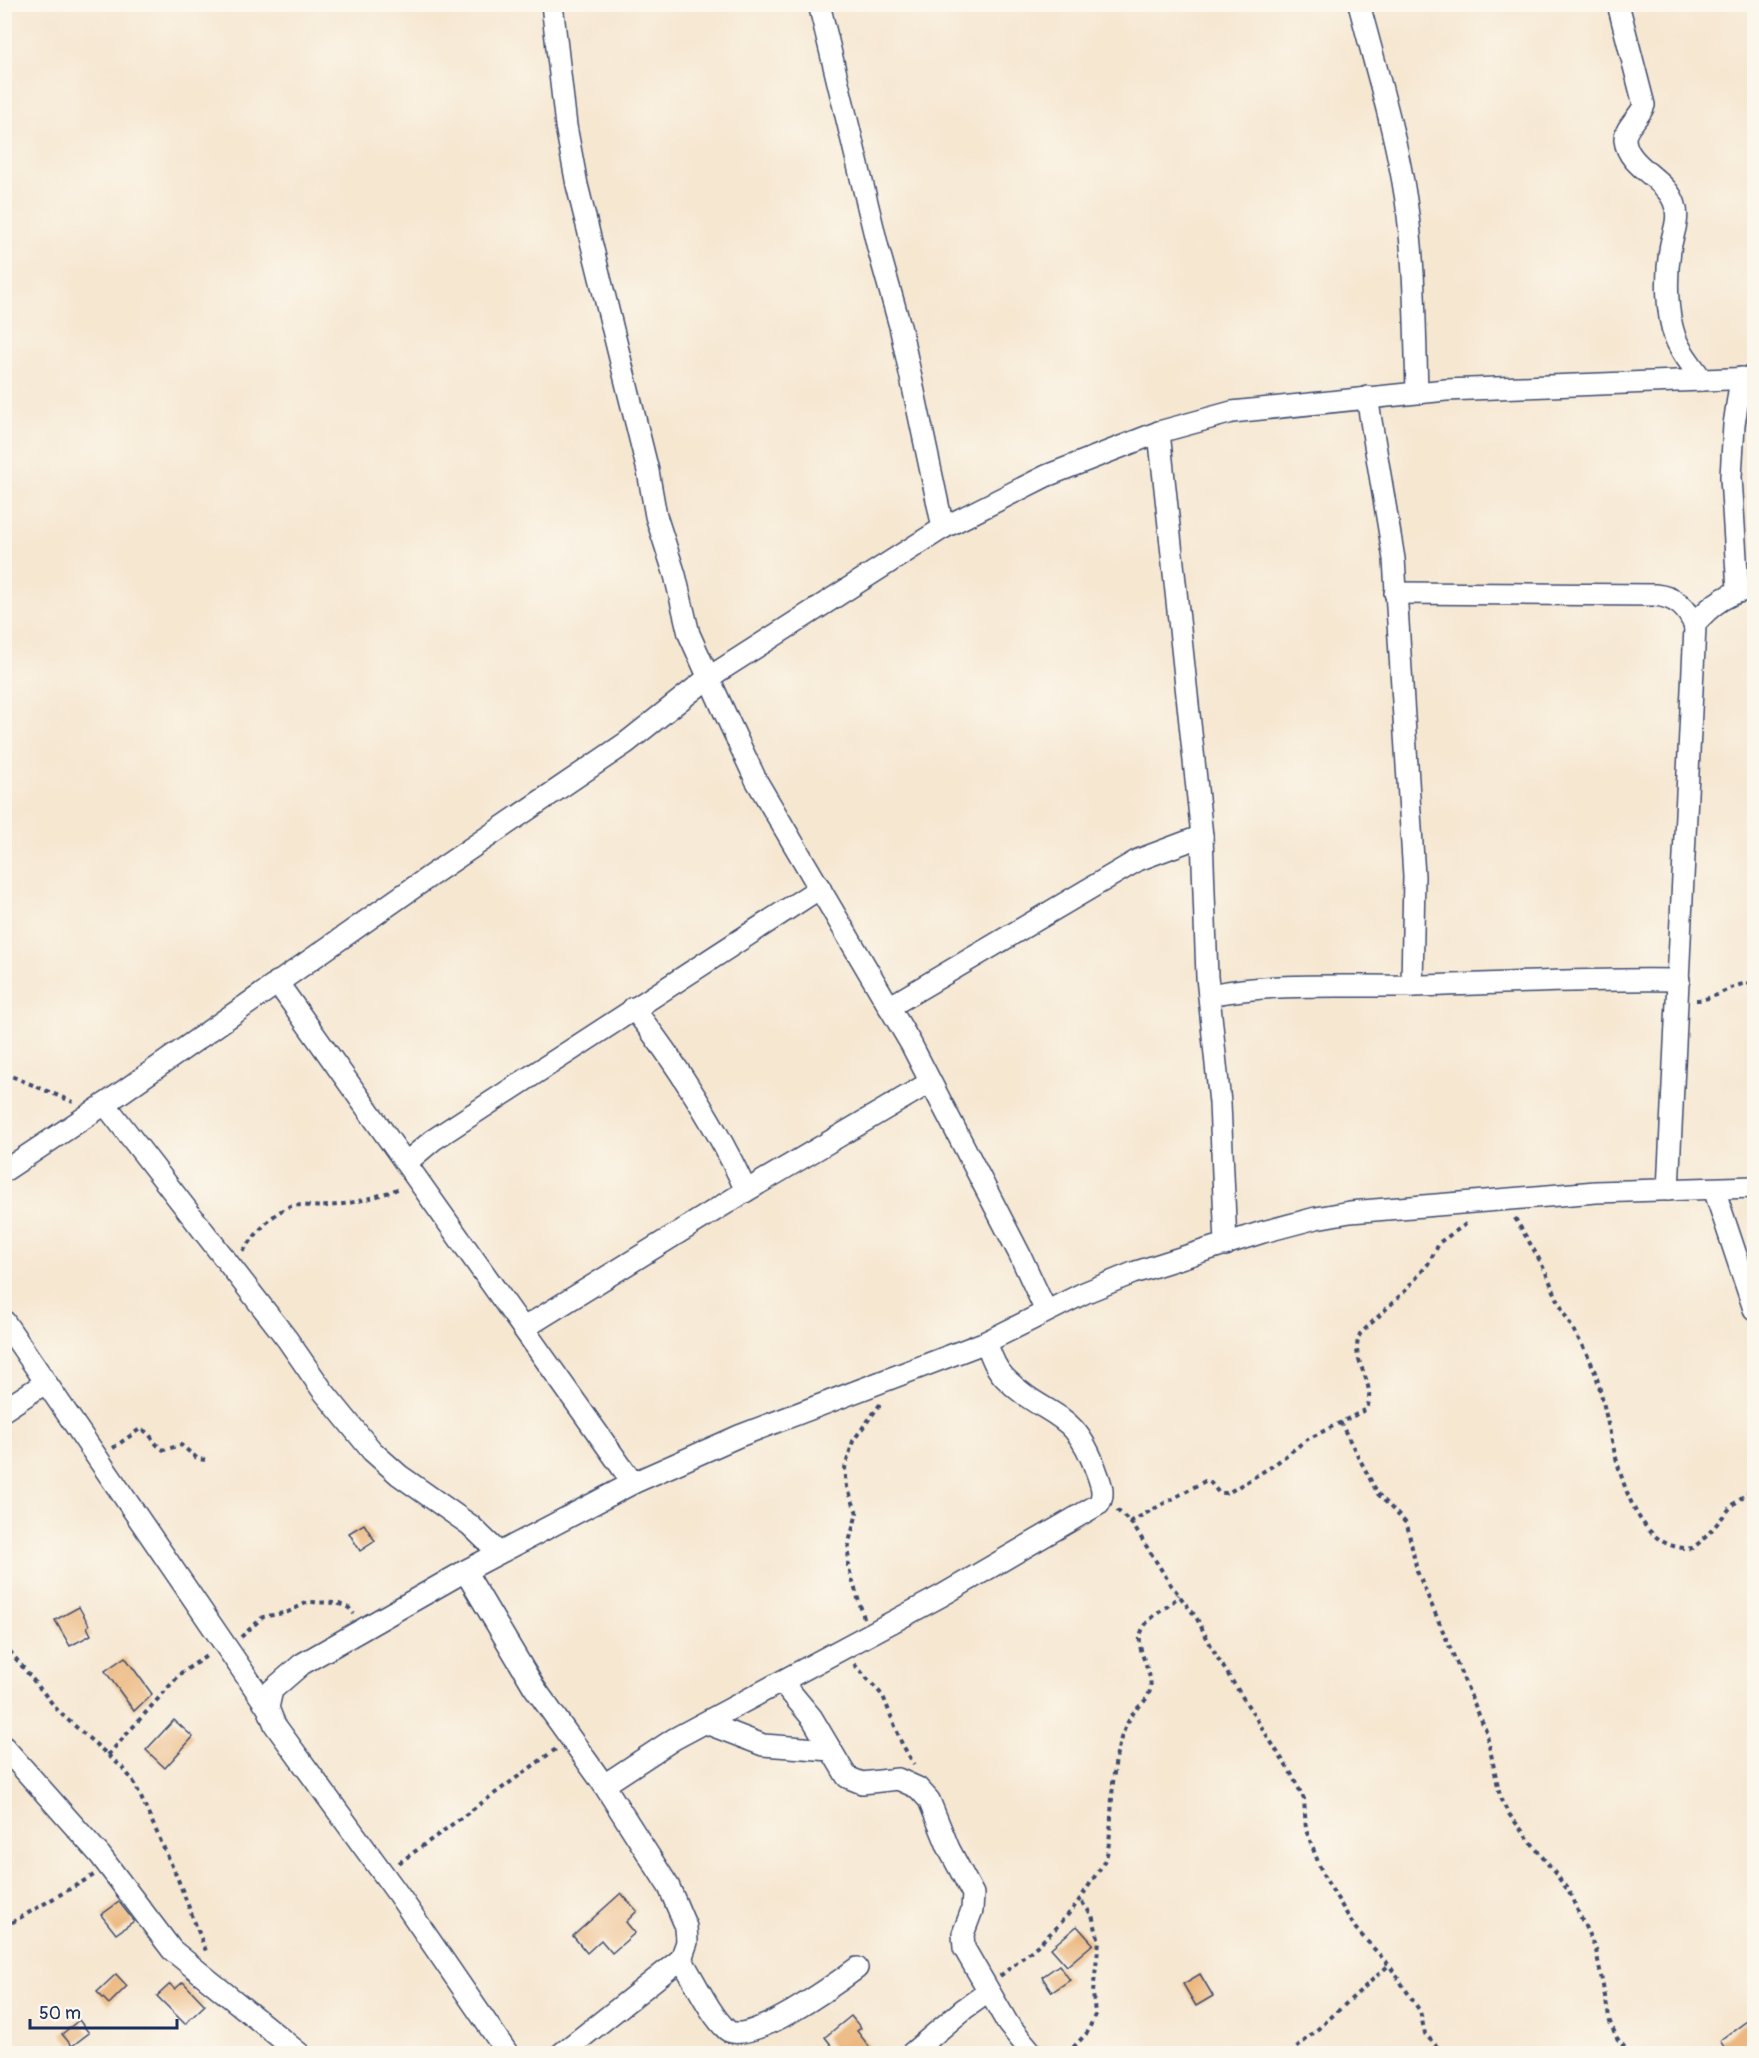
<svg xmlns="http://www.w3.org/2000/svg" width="1759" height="2058" font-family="Pangolin,sans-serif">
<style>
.building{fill:#ecb880}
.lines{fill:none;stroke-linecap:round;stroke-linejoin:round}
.street-casing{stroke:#3c4b6f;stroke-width:24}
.path{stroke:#3c4b6f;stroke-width:4;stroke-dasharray:4.5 4.5;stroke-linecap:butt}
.street{stroke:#fff;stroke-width:21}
</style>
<rect width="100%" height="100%" fill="#fbf7ec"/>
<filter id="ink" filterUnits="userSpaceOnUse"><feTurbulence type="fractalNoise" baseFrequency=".0167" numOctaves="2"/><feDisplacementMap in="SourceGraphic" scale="12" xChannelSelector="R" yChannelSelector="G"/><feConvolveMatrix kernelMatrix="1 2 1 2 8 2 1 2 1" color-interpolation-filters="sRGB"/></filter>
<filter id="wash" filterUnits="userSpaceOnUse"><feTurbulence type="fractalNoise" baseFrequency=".008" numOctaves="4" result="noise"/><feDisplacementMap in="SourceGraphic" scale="24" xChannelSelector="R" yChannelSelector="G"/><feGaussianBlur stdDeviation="1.35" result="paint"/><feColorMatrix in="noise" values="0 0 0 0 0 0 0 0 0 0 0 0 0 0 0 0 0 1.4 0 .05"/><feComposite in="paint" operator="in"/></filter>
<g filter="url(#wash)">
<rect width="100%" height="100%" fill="#f6e7d1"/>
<g id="blocks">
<g class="building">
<path d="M 364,1524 L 375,1541 L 360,1551 L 349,1533 Z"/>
<path d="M 79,1607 L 89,1625 L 87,1627 L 91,1635 L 70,1646 L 55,1620 Z"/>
<path d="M 125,1657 L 152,1694 L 134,1711 L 105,1671 Z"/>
<path d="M 174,1720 L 193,1737 L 165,1768 L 146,1750 Z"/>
<path d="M 621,1893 L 637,1911 L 626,1922 L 635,1933 L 612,1953 L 601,1940 L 587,1953 L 573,1936 Z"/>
<path d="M 119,1902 L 134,1921 L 116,1934 L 101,1915 Z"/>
<path d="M 1077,1926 L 1093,1944 L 1067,1966 L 1051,1948 Z"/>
<path d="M 1059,1965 L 1070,1980 L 1052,1992 L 1042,1977 Z"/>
<path d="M 116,1974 L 127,1986 L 109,2004 L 97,1992 Z"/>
<path d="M 1200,1974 L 1213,1996 L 1196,2006 L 1183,1984 Z"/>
<path d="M 183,1982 L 205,2005 L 185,2024 L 157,1996 L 170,1984 L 175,1989 Z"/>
<path d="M 1755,2015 L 1755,2054 L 1729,2054 L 1720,2041 Z"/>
<path d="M 851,2016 L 861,2028 L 857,2031 L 875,2054 L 838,2054 L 825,2037 Z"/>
<path d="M 79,2020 L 89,2033 L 72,2046 L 62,2034 Z"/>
</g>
</g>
</g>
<g filter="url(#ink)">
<use href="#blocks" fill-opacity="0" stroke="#3c4b6f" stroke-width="1.5"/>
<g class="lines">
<defs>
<g id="street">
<path d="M 552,4 L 566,126 L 577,185 L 648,471 L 656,516 L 675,575 L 689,634 L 722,707 L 756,780 L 911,1044 L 1020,1255 L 1046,1311"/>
<path d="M 819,4 L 878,248 L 900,326 L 943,528"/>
<path d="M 1359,4 C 1376,69 1396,134 1406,200 C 1415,264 1415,328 1417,392"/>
<path d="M 1618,4 L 1644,105 C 1641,116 1624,128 1625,140 C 1628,168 1668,179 1675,205 C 1680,221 1672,234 1670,250 C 1666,276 1666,312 1675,337 C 1680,352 1693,366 1702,380"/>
<path d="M 1367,397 L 1394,559 L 1414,876 L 1412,986"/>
<path d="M 1159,432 L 1202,836 L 1207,977 L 1220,1103 L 1226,1245"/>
<path d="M 1738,590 L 1731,477 L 1734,425 L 1741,378"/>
<path d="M 1395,593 L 1655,595 C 1676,597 1688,608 1695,627 L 1668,1190"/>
<path d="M 1694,625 C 1710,605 1729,591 1754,589"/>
<path d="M 277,982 L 633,1483"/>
<path d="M 1209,995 C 1277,982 1345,987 1414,986 C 1502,984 1591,978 1679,980"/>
<path d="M 889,1007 L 1138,860 L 1202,836"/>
<path d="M 633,1008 C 674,1059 720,1132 746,1191"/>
<path d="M 105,1104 L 287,1339 L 323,1391 L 372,1451 L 399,1475 L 470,1525 L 499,1553"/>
<path d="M 407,1162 L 433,1140 L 820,888"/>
<path d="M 4,1171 L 105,1104 L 433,874 L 626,743 L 708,678 L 943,528 L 1046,476 L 1159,432 L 1232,412 L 1446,390 L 1754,378"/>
<path d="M 1714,1189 L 1754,1309"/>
<path d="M 4,1321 L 268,1708"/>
<path d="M 524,1328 L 746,1191 L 929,1083"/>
<path d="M 4,1410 L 45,1383"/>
<path d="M 465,1571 L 534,1687 L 604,1785 L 669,1887 L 686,1927 L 687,1942 L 681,1959 L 561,2054"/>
<path d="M 782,1682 L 812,1718 L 847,1777 L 862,1783 L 898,1779 L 918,1788 L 929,1800 L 949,1849 L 973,1894 L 972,1910 L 963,1934 L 964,1948 L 1008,2024 L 1033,2054"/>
<path d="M 706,1723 L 763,1745 L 831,1750"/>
<path d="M 4,1747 L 100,1855 L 172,1950 L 300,2054"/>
<path d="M 604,1785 L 674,1739 L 941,1596 L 1099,1504 C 1105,1494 1101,1484 1097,1473 C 1074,1406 1047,1420 1005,1378 C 995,1368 991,1355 986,1342"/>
<path d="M 681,1959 C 694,1979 710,2015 727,2030 C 748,2048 838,1982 857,1968"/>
<path d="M 508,2054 L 398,1894 L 275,1725 L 268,1708 L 272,1690 L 302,1664 L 465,1571 L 633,1483 L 739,1436 L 986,1342 L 1084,1293 L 1133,1273 L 1263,1232 L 1316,1218 L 1350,1212 L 1596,1192 L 1754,1187"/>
<path d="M 911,2054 L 964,2009 L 988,1992"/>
</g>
</defs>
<use href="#street" class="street-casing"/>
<g class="path">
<path d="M 1696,1000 C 1717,1000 1735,980 1754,984"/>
<path d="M 4,1073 L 73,1102"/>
<path d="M 1515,1218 C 1523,1232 1532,1246 1540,1261 C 1550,1280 1557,1300 1567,1319 C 1576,1335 1586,1350 1593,1367 C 1613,1416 1617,1553 1692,1548 C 1715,1534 1729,1499 1754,1491"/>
<path d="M 243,1251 C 256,1235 267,1218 286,1208 C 298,1202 313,1208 327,1206 C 352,1204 377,1197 400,1188"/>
<path d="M 1340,1422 L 1378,1494 L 1407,1524 L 1417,1571 L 1486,1731 L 1501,1800 L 1509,1814 L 1568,1890 L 1596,1950 L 1610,2022 L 1617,2038 L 1630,2054"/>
<path d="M 113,1448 L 140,1429 C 152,1432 153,1445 164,1450 L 181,1445 L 198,1459 L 205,1460"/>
<path d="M 1117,1510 L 1133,1525 L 1171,1585 L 1196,1617 L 1217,1657 L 1292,1775 L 1304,1799 L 1306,1830 L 1323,1875 L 1356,1929 L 1389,1965 L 1420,2011 L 1425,2034 L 1444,2054"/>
<path d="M 1130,1522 L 1205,1481 L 1210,1482 L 1219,1493 L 1228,1493 L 1274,1465 L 1306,1440 L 1367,1409 C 1377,1378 1348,1362 1360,1334 L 1406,1290 L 1428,1264 L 1440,1242 L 1466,1224"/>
<path d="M 864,1618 L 848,1566 L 849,1542 L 857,1513 L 847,1487 L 845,1468 L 853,1441 L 881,1403"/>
<path d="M 241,1637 L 263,1617 L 288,1612 L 308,1602 L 337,1603 L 349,1608 L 354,1614"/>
<path d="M 4,1644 L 60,1713 L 124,1769 L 135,1784 L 177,1877 L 206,1951"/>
<path d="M 854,1664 L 883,1696 L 902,1744 L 914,1764"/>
<path d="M 108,1755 L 181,1673 L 208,1655"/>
<path d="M 399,1863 L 556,1749"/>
<path d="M 4,1927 L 94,1875"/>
<path d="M 1000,1976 C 1039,1945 1065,1925 1091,1882 C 1098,1871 1106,1862 1108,1850 C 1113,1815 1110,1780 1119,1745 C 1122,1734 1127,1722 1134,1712 C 1140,1705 1148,1700 1150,1690 C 1154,1671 1135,1652 1141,1633 C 1146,1616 1169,1609 1179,1595"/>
<path d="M 1067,2054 L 1087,2033 L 1095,2015 L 1093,1992 L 1099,1941 L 1092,1915 L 1080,1900"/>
<path d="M 1290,2054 L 1389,1965"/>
</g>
<use href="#street" class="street"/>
</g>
</g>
<rect width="1759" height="2058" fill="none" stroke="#fbf7ec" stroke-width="24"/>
<path d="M30 2019v9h147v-9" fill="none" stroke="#1b2f5e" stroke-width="3"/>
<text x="39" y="2019" font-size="18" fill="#1b2f5e" stroke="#fbf7ec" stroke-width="4.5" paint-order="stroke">50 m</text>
</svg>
